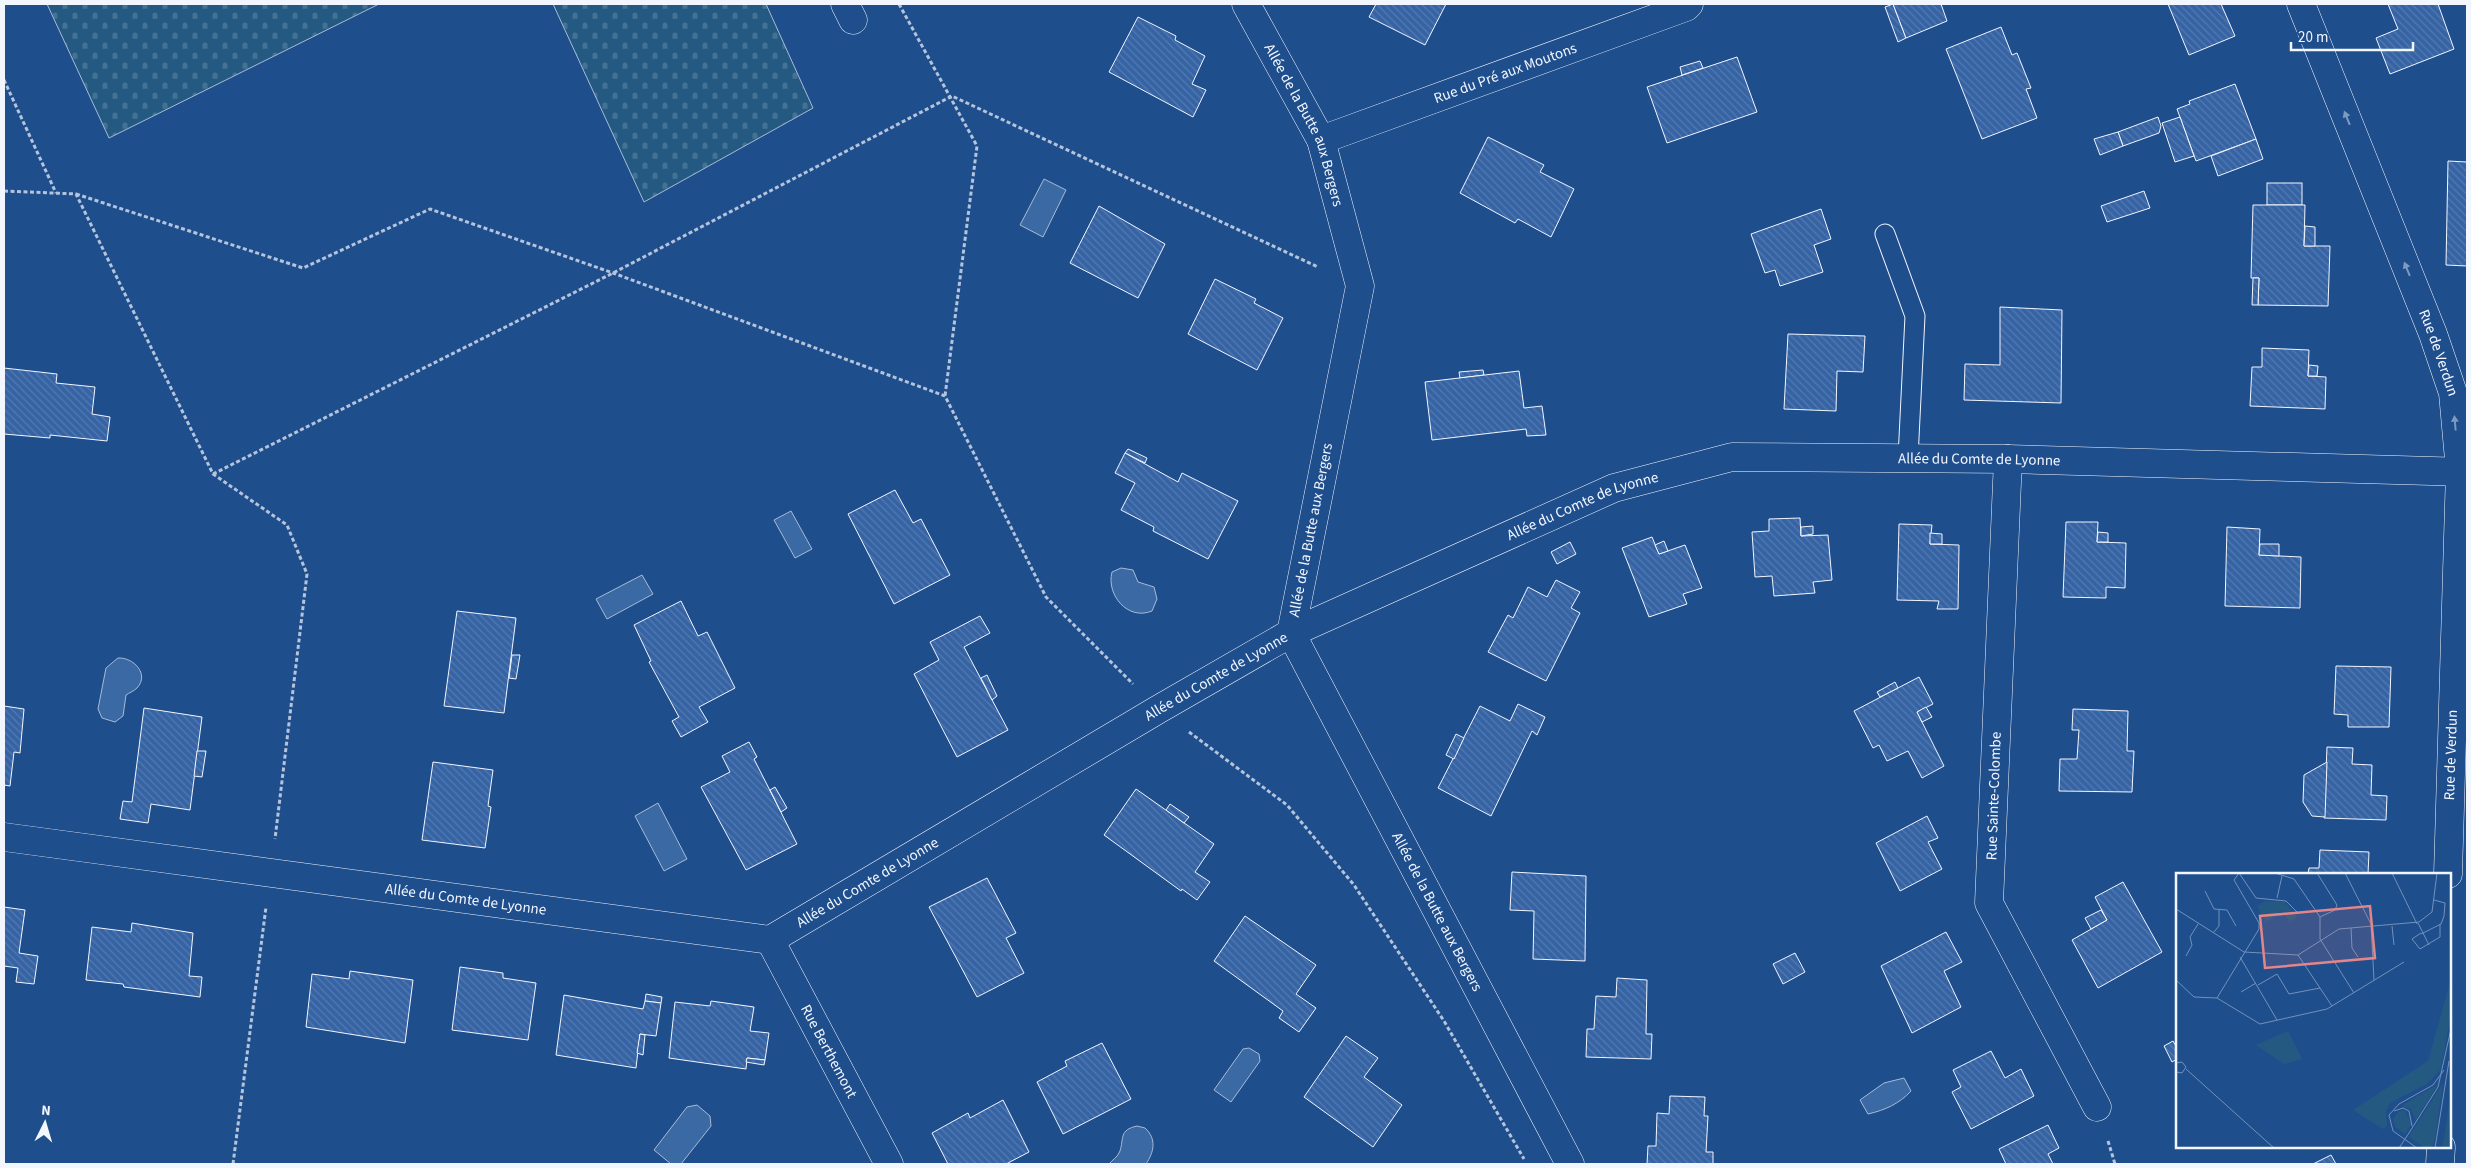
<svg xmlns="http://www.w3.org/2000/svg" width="2471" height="1168" font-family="'Source Sans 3',sans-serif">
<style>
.cemetery{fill:url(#cemetery-stones);stroke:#a8bbd7}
.water{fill:#3b69a3;stroke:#a8bbd7}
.building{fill:url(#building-back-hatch);stroke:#f2f6ff}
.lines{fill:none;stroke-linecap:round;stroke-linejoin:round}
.lane-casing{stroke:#f2f6ff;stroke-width:21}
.street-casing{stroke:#f2f6ff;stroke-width:29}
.path{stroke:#b3c4dc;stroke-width:3;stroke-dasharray:4 2.5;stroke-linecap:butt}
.lane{stroke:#1f4e8c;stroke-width:19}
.street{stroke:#1f4e8c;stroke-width:28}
.oneway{fill:#7e9ac0}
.labels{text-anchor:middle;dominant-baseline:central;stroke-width:4;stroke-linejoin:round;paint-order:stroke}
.street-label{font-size:15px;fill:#f2f6ff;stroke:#1f4e8c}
.inset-road{fill:none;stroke:#7391ba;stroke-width:1}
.view{fill:#e38589;fill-opacity:0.15;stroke:#e38589;stroke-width:2.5}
.inset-edge{fill:none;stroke:#f2f6ff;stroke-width:2.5}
</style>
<defs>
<pattern id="cemetery-stones" width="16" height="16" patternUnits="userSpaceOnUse" patternTransform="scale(1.25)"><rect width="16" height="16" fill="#245a82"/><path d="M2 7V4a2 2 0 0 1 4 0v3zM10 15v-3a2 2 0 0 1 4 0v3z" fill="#447295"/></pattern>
<pattern id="building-back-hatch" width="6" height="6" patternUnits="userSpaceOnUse" patternTransform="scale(1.25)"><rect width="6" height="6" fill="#3563a3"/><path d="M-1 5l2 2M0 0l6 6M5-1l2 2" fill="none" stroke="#537ab1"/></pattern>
</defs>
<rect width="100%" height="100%" fill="#1f4e8c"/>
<g class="cemetery">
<path d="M 47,4 L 379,4 L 109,138 Z"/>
<path d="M 553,4 L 766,4 L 813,108 L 644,202 Z"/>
</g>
<g class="water">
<path d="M 1044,179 L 1066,190 L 1043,237 L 1020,225 Z"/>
<path d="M 791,511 L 812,549 L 795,558 L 774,520 Z"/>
<path d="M 1121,568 L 1133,570 L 1138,582 L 1154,587 L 1157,599 L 1152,611 C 1128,621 1106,595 1112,572 Z"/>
<path d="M 642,575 L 653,594 L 607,619 L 596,599 Z"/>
<path d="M 118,658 C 133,657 150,674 137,688 C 134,691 129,693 126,695 L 123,716 L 115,722 L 102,718 L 98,709 L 106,668 Z"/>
<path d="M 658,803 L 687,859 L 664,871 L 635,816 Z"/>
<path d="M 1249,1048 L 1259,1054 L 1260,1061 L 1231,1102 L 1214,1090 L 1243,1049 Z"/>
<path d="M 1904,1078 L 1911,1091 C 1899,1104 1885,1110 1868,1114 L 1860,1100 L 1884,1083 Z"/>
<path d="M 697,1105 L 710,1116 L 711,1126 L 681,1164 L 671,1164 L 654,1150 L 687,1107 Z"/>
<path d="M 1137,1126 L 1145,1128 C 1157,1139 1154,1152 1146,1164 L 1109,1164 C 1112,1160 1118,1157 1120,1151 C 1124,1138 1119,1130 1137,1126 Z"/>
</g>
<g class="building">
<path d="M 1376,4 L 1446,4 L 1425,45 L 1369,17 Z"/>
<path d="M 1893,4 L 1906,38 L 1898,42 L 1885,7 Z"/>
<path d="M 1893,4 L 1941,4 L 1947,21 L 1906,38 Z"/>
<path d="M 2168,4 L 2221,4 L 2235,36 L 2189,55 Z"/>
<path d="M 2388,4 L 2438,4 L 2454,49 L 2390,74 L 2376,38 L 2398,29 Z"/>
<path d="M 1138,17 L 1176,36 L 1175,40 L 1205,56 L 1192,84 L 1206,90 L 1193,117 L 1109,72 Z"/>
<path d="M 2001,27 L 2012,55 L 2017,53 L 2031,88 L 2026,89 L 2037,118 L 1982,139 L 1946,49 Z"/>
<path d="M 1737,57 L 1757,112 L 1667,143 L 1647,87 Z"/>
<path d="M 1700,61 L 1703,68 L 1682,75 L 1680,67 Z"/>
<path d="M 2235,84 L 2256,139 L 2196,161 L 2177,109 L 2190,104 L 2189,101 Z"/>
<path d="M 2158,117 L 2161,126 L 2159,133 L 2123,146 L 2118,132 Z"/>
<path d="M 2180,117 L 2194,156 L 2175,162 L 2162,123 Z"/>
<path d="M 2118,132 L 2123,146 L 2100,155 L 2094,139 Z"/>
<path d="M 1488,137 L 1544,165 L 1540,172 L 1574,189 L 1551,237 L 1518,219 L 1515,223 L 1460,193 Z"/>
<path d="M 2256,139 L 2263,159 L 2218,176 L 2211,156 Z"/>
<path d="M 2448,161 L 2467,162 L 2467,266 L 2446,265 Z"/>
<rect x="2267" y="183" width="35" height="22"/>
<path d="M 2144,191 L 2150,208 L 2107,222 L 2101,206 Z"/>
<path d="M 2253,205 L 2305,205 L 2304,246 L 2330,246 L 2328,306 L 2258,305 L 2259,278 L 2251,278 Z"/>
<path d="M 1099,206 L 1165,244 L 1138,298 L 1070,263 Z"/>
<path d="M 1821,209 L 1831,239 L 1814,245 L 1823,272 L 1780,286 L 1775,270 L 1765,273 L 1751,234 Z"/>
<path d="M 2305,226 L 2315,227 L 2315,246 L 2304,246 Z"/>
<path d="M 2253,278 L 2259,278 L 2258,305 L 2252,305 Z"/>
<path d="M 1215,279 L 1256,299 L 1254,303 L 1283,318 L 1257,370 L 1188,334 Z"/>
<path d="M 2000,307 L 2062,310 L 2061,403 L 1964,400 L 1965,364 L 2000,365 Z"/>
<path d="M 1788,334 L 1865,336 L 1863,372 L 1837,371 L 1836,411 L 1784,409 Z"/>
<path d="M 2262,348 L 2309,350 L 2308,376 L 2326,377 L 2325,409 L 2250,406 L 2252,367 L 2262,367 Z"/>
<path d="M 2309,365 L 2318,366 L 2317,376 L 2308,376 Z"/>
<path d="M 4,368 L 57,374 L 56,383 L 95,387 L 92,414 L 110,417 L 107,441 L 50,435 L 50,438 L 4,434 Z"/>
<path d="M 1483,370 L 1484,375 L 1460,378 L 1459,372 Z"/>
<path d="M 1519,371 L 1524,408 L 1542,406 L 1546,435 L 1527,436 L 1526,429 L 1432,440 L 1425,382 Z"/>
<path d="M 1128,449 L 1147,458 L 1145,463 L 1125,453 Z"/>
<path d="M 1125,453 L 1178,482 L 1182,473 L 1238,501 L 1208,559 L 1153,531 L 1154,527 L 1121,510 L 1135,483 L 1115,473 Z"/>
<path d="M 895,490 L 913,523 L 921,519 L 950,575 L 894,604 L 848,514 Z"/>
<path d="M 1800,518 L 1801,536 L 1828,535 L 1832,580 L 1813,582 L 1815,593 L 1774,596 L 1772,576 L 1755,577 L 1752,532 L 1769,531 L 1769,519 Z"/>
<path d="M 2066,522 L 2098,522 L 2097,542 L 2126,543 L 2125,588 L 2106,587 L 2106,598 L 2063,597 Z"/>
<path d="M 1899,524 L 1932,525 L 1930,544 L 1959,545 L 1958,609 L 1937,609 L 1939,601 L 1897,600 Z"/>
<path d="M 1813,526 L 1813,534 L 1801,536 L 1801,527 Z"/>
<path d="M 2227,527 L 2260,529 L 2259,555 L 2301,557 L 2300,608 L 2225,606 Z"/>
<path d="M 2098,532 L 2108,533 L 2108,542 L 2097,542 Z"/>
<path d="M 1930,533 L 1942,534 L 1942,544 L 1930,544 Z"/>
<path d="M 1652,537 L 1659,554 L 1685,545 L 1702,588 L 1683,594 L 1687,604 L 1649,617 L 1622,548 Z"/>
<path d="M 1664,541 L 1668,551 L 1659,554 L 1655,545 Z"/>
<path d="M 1570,542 L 1576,554 L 1557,564 L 1551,552 Z"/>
<path d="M 2260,544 L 2279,544 L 2279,556 L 2259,555 Z"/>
<path d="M 1556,580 L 1580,592 L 1571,608 L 1580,613 L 1546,681 L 1488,652 L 1508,615 L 1513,618 L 1528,587 L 1547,597 Z"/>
<path d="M 681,601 L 698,636 L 707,632 L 735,688 L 699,707 L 708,722 L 681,737 L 672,721 L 679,717 L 649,662 L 651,661 L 634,625 Z"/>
<path d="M 457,611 L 516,618 L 504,713 L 444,706 Z"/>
<path d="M 980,616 L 990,633 L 964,647 L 1008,730 L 957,757 L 914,674 L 939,660 L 930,642 Z"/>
<path d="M 512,655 L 520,655 L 516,679 L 509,678 Z"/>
<path d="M 2336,666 L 2391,667 L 2389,727 L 2348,727 L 2348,715 L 2334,714 Z"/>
<path d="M 987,675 L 997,696 L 992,700 L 981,678 Z"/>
<path d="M 1919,677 L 1933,704 L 1917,712 L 1944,766 L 1922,778 L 1908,751 L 1887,761 L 1879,745 L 1873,748 L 1854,711 Z"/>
<path d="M 1895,682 L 1898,688 L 1880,697 L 1877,692 Z"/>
<path d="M 1518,704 L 1545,717 L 1537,735 L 1532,731 L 1491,816 L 1438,788 L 1480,706 L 1510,721 Z"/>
<path d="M 4,706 L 24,709 L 20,753 L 14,752 L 10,786 L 4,785 Z"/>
<path d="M 1926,707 L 1932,717 L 1922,722 L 1917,712 Z"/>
<path d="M 144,708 L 202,717 L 190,810 L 151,804 L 148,823 L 120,819 L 123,801 L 132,802 Z"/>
<path d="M 2073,709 L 2128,711 L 2127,751 L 2134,751 L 2132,792 L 2059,791 L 2060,759 L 2077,759 L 2079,730 L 2072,730 Z"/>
<path d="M 1456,734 L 1464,738 L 1454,759 L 1446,755 Z"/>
<path d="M 749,742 L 757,757 L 754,759 L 797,844 L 746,870 L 701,787 L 730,772 L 722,756 Z"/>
<path d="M 2327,747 L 2353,748 L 2352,764 L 2372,765 L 2371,795 L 2387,796 L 2386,820 L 2324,818 Z"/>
<path d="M 197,751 L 206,751 L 202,777 L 194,776 Z"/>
<path d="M 433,762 L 493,770 L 488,806 L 491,807 L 485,848 L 422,840 Z"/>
<path d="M 2327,762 L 2325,817 L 2312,816 L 2303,802 L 2304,775 Z"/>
<path d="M 775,787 L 787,808 L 781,812 L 770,790 Z"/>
<path d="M 1136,789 L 1214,844 L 1195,872 L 1210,882 L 1197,900 L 1182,889 L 1181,891 L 1104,835 Z"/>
<path d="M 1170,804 L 1189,817 L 1184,823 L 1166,810 Z"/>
<path d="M 1927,816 L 1938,838 L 1928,842 L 1942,869 L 1900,891 L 1876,843 Z"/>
<path d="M 2320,850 L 2369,852 L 2368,874 L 2308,874 L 2309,868 L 2319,868 Z"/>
<path d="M 1512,872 L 1586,876 L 1585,961 L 1533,959 L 1534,911 L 1510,910 Z"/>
<path d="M 987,878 L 1016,933 L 1006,938 L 1024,973 L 977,997 L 929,907 Z"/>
<path d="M 2123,882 L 2162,952 L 2098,988 L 2072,940 L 2107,920 L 2095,897 Z"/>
<path d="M 4,907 L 25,910 L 19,953 L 38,956 L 34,984 L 16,982 L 18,968 L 4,966 Z"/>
<path d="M 2101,910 L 2107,920 L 2091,929 L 2085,918 Z"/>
<path d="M 1245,916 L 1316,965 L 1296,994 L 1316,1008 L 1299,1032 L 1279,1018 L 1283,1011 L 1214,961 Z"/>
<path d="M 132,923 L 193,933 L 189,976 L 202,977 L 200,997 L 124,987 L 123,984 L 86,980 L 92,927 L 131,932 Z"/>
<path d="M 1946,932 L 1962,962 L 1944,971 L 1961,1007 L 1912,1033 L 1881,966 Z"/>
<path d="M 1795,953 L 1805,972 L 1783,984 L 1773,964 Z"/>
<path d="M 460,967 L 503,973 L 503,978 L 536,983 L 528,1040 L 452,1030 Z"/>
<path d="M 350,971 L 413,980 L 405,1043 L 306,1027 L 312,974 L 349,979 Z"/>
<path d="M 1617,978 L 1647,980 L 1646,1034 L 1652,1034 L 1651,1059 L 1586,1057 L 1587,1029 L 1594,1029 L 1596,996 L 1616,997 Z"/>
<path d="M 646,994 L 662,997 L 661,1003 L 645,1001 Z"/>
<path d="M 564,995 L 643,1009 L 645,1001 L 661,1003 L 656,1036 L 640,1034 L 636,1068 L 556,1055 Z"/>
<path d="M 711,1001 L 754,1007 L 750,1031 L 769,1033 L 765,1060 L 747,1058 L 746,1069 L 669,1058 L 675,1002 L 710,1006 Z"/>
<path d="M 640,1034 L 645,1035 L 643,1055 L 637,1053 Z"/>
<path d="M 1346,1036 L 1378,1058 L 1364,1077 L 1402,1105 L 1373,1147 L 1304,1097 Z"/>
<path d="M 2173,1041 L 2177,1048 L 2177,1059 L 2172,1062 L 2164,1046 Z"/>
<path d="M 1102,1043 L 1131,1099 L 1063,1134 L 1037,1082 L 1067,1066 L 1065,1061 Z"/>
<path d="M 1991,1051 L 2005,1078 L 2021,1069 L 2034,1096 L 1971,1129 L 1952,1092 L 1961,1087 L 1953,1070 Z"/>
<path d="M 747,1058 L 765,1060 L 764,1065 L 746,1062 Z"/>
<path d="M 1670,1096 L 1705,1097 L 1704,1116 L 1708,1116 L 1706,1152 L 1713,1152 L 1713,1164 L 1647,1164 L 1648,1146 L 1656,1146 L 1657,1113 L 1669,1114 Z"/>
<path d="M 1003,1100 L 1029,1152 L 1006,1164 L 948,1164 L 932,1133 L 968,1113 L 970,1118 Z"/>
<path d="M 2048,1125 L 2059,1148 L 2048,1154 L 2053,1164 L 2006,1164 L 1999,1149 Z"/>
<path d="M 2331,1155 L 2336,1164 L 2313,1164 Z"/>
</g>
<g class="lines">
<defs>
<path id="lane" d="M 1885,234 L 1915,316 L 1908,458"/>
<g id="street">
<path d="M 845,4 L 853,20"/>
<path id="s1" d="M 1246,4 L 1321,140 L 1360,286 L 1291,633 L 1570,1164"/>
<path id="s2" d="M 2301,4 L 2433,334 L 2453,393 L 2460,471 L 2448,874"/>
<path id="s3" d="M 1321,140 L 1686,7 L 1689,4"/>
<path d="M 2008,459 L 1989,903 L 2097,1107"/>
<path id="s4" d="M 4,837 L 770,940 L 1159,709 L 1291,633 L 1614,488 L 1732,457 L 2008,459 L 2467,472"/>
<path id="s5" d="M 770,940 L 889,1164"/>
<path d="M 2440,1164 L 2441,1147"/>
</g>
</defs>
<use href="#lane" class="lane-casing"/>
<use href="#street" class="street-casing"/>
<g class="path">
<path d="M 899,4 L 977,146 L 945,396"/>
<path d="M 4,80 L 56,193"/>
<path d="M 4,191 L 76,194 L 213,474 L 287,525 L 307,574 L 275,839"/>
<path d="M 76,194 L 303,268 L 430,209 L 613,273 L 945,396 L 1046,597 L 1133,684"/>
<path d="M 213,474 L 613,273 L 952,96 L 1318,267"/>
<path d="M 1189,732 L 1287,805 L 1354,885 L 1444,1021 L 1524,1159"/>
<path d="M 2108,1141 L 2115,1164"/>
<path d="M 233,1164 L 266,907"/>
</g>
<use href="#lane" class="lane"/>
<use href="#street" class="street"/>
</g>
<defs><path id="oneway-solid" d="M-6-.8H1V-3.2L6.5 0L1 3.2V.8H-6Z" transform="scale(1.25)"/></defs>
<g class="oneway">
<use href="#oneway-solid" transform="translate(2347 118) rotate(-112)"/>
<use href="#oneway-solid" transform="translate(2407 269) rotate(-112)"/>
<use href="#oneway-solid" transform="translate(2455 423) rotate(-95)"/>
</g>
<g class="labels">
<g class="street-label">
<text stroke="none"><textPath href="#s3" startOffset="196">Rue du Pré aux Moutons</textPath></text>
<text stroke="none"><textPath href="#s1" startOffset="135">Allée de la Butte aux Bergers</textPath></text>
<text stroke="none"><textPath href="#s2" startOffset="375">Rue de Verdun</textPath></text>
<text stroke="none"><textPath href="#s4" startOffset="2101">Allée du Comte de Lyonne</textPath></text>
<text stroke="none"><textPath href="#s4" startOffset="1696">Allée du Comte de Lyonne</textPath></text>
<text transform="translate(1311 530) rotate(-79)">Allée de la Butte aux Bergers</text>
<text stroke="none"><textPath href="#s4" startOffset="1291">Allée du Comte de Lyonne</textPath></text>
<text transform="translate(2451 755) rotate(-88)">Rue de Verdun</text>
<text transform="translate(1994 796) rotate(-88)">Rue Sainte-Colombe</text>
<text stroke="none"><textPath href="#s4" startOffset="886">Allée du Comte de Lyonne</textPath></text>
<text stroke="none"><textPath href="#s4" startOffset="466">Allée du Comte de Lyonne</textPath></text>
<text stroke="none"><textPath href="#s1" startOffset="975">Allée de la Butte aux Bergers</textPath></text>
<text stroke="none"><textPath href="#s5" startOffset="126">Rue Berthemont</textPath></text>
</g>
</g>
<g transform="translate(2176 873)">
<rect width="275" height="275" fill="#1f4e8c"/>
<path d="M 112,158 L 126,186 L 108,191 L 80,172 Z" fill="#245a82"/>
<path d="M 275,106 L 275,141 L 265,196 L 251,211 L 214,230 L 210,238 L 211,253 L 207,256 L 177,237 L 252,188 ZM 267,210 L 259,265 L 256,275 L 249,275 L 233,264 ZM 262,211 L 240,247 L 235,236 L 225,233 ZM 275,215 L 273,275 L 266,275 L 270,253 ZM 229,237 L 235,251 L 229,261 L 219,254 L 217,246 L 223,238 Z" fill="#245a82"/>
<path d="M 90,28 L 109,29 L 121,44 L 114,49 L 106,38 L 90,49 L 81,33 Z" fill="#245a82"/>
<path class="inset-road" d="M 63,0 L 80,25 L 110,28 L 122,40M 99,0 L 118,6 L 144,44 L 144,66 L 178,120M 141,0 L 161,32 L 159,37 L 144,44M 169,0 L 195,51 L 198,107M 216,0 L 241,51M 29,18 L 38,36 L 51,37 L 60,53M 101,25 L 106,3M 0,36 L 68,79 L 122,82 L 163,56 L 243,49 L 256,39 L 261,0M 242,50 L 253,72M 216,53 L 218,72M 175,55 L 176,75 L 182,84M 37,60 L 43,53 L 43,37M 245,60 L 236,66 L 244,76 L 264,64 L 264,51M 245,61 L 265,51 L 268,43 L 269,30 L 258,27M 122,82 L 156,133M 10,83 L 16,72 L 14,64 L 22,51M 64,84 L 101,147M 0,107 L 18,124 L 41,125M 82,112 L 101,101 L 113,121 L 144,115M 65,119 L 80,110M 41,125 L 84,151 L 151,136 L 228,89M 41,125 L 83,56 L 83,50 L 58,7 L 63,0M 0,190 L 6,189 L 10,194 L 6,200 L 0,199M 10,196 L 98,275M 218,238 L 227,235 L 233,238 L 236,253M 233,260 L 262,214 L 275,156M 223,275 L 233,260M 241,275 L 217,258 L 213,242 L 223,231 L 257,212 L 268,197M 259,275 L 273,188"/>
<path class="view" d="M 194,33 L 199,85 L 89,95 L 84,43 Z"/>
<rect width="275" height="275" class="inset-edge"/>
</g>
<rect width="2471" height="1168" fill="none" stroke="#f2f6ff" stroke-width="10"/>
<g transform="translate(45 1123) rotate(5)" stroke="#1f4e8c" stroke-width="4" paint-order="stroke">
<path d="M0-4L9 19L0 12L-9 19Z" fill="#f2f6ff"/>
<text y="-8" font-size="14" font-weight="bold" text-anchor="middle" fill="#f2f6ff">N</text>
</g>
<path d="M2291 42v8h122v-8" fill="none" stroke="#f2f6ff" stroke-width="2.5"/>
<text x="2298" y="42" font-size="15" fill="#f2f6ff" stroke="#1f4e8c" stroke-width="4" paint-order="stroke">20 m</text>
</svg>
